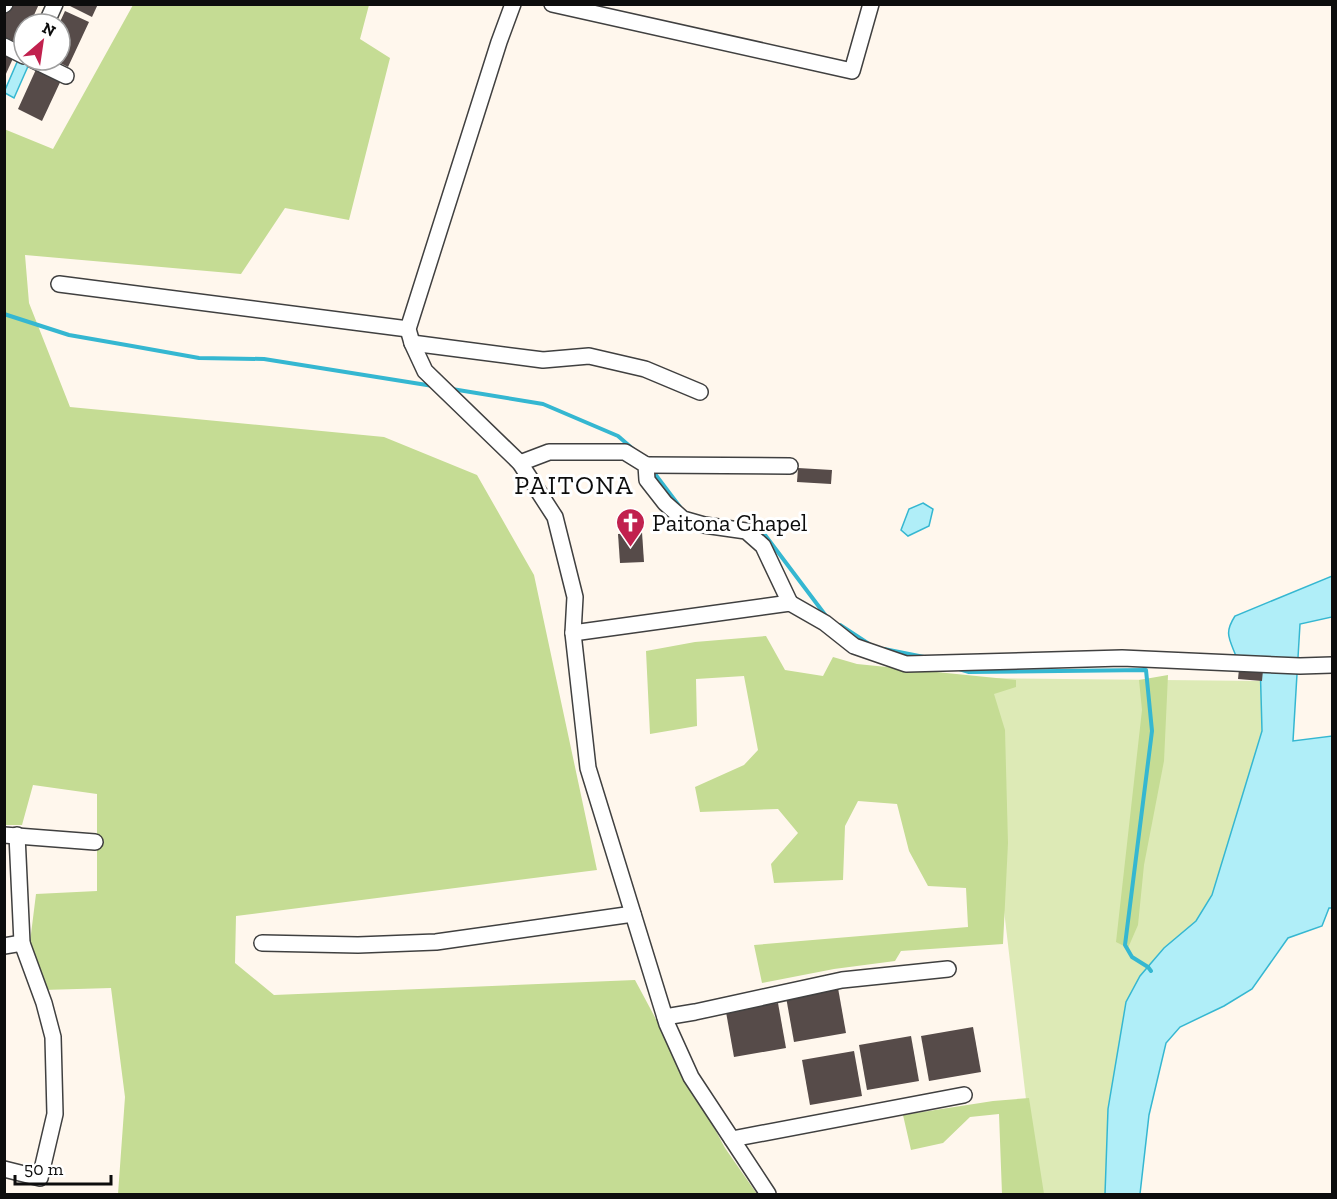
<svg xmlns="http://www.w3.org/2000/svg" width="1337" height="1199" font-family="'Zilla Slab',serif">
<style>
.green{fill:#ddeab6}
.forest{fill:#c5dc94}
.water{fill:#b0eef8;stroke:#35b7d1;stroke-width:1.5}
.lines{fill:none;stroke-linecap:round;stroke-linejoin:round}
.stream{stroke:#35b7d1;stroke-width:4}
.building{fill:#564b49}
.minor-casing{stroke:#404040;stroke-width:18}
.minor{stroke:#fff;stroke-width:15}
.labels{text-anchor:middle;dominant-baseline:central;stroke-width:6;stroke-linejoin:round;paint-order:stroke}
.poi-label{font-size:24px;fill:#0d0d0d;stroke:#fff;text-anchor:start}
.neighbourhood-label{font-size:26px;letter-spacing:1.5px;fill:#0d0d0d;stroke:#fff}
</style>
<rect width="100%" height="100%" fill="#fff7ed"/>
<path class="green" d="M 977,678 L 1261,681 L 1262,731 L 1212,895 L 1196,921 L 1165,948 L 1140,976 L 1126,1002 L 1108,1109 L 1105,1194 L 1037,1194 Z"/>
<g class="forest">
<path d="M 133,5 L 369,5 L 360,39 L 390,58 L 349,220 L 285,208 L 241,274 L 25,255 L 29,303 L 70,407 L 384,437 L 477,475 L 534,575 L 597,870 L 236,916 L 235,963 L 274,995 L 635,980 L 725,1148 L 757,1194 L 118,1194 L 125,1097 L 111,988 L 43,990 L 30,942 L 36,894 L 97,891 L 97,794 L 33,785 L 22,825 L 5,825 L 4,129 L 53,149 Z"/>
<path d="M 766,636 L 785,670 L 823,676 L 833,657 L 857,664 L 1016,680 L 1016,687 L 994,694 L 1005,730 L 1008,843 L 1003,944 L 901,951 L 895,961 L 834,969 L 762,983 L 754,945 L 968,927 L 966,888 L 928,886 L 909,851 L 897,804 L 858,801 L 845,826 L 843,880 L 774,883 L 771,864 L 798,833 L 778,809 L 700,812 L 695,787 L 744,765 L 758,750 L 744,676 L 696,679 L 697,726 L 650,734 L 646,651 L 695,642 Z"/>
<path d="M 1168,675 L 1164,761 L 1144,865 L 1138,925 L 1128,948 L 1116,942 L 1142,710 L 1139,680 Z"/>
<path d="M 1029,1098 L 1044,1194 L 1002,1194 L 999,1114 L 970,1117 L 943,1143 L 911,1150 L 903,1115 L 993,1101 Z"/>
</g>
<g class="water">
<path d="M 18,60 L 29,64 L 14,98 L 5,93 L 5,90 Z"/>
<path d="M 923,503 L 933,509 L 929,526 L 908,536 L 901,530 L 909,509 Z"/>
<path d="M 1332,576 L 1332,617 L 1300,624 L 1293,741 L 1332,736 L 1332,908 L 1329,908 L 1322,926 L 1288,938 L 1252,989 L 1224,1006 L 1180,1027 L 1166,1043 L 1149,1115 L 1140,1194 L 1105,1194 L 1108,1109 L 1126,1002 L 1140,976 L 1164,948 L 1196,921 L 1212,895 L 1262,731 L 1260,659 L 1236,656 C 1229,638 1224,633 1235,616 Z"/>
</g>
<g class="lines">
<g class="stream">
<path d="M 4,314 L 69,335 L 132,346 L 199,358 L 264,359 L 433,386"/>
<path d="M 452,389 L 543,404 L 618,436 L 633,449"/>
<path d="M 652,470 L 680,507"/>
<path d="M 751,528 L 762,531 L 826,616"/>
<path d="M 840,625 L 869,644"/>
<path d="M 884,649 L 924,657"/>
<path d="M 959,669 L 969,672 L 1146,670 L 1152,731 L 1125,945 L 1132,957 L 1148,967 L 1151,971"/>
</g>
</g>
<g class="building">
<path d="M 9,4 L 39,4 L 30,24 L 24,24 L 24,37 L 21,44 L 4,37 L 4,15 Z"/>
<path d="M 66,4 L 98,4 L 92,17 Z"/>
<path d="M 65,11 L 89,22 L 68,67 L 54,60 L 60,60 L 59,24 Z"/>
<path d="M 5,49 L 15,54 L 5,76 Z"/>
<path d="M 38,65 L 63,76 L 42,121 L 18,109 Z"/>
<path d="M 798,468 L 832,470 L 831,484 L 797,482 Z"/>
<path d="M 642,532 L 644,562 L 620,563 L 618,534 Z"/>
<path d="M 1239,669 L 1263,670 L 1262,681 L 1238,679 Z"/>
<path d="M 838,988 L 846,1033 L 794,1042 L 786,997 Z"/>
<path d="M 778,1003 L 786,1048 L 734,1057 L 726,1012 Z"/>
<path d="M 973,1027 L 981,1072 L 929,1081 L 921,1036 Z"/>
<path d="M 911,1036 L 919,1081 L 867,1090 L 859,1045 Z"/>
<path d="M 854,1051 L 862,1096 L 810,1105 L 802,1060 Z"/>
</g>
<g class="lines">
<defs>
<g id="minor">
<path d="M 513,4 L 499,42 L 408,329 L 412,343 L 425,371 L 520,463 L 555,517 L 575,597 L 573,633 L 588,768 L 667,1024 L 691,1077 L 768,1194"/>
<path d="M 552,4 L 852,71 L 871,4"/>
<path d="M 4,5 L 5,4"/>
<path d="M 46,24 L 55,4"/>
<path d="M 4,46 L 24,56"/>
<path d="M 33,60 L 66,76"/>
<path d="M 59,284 L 408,329"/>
<path d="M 412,343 L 543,360 L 589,356 L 645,369 L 700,392"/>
<path d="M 520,463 L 549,452 L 625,452 L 646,465 L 647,480 L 665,503 L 683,519 L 704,525 L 746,531 L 763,546 L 790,603"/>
<path d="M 646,465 L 790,466"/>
<path d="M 573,633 L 790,603 L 825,623 L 854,646 L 906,664 L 1122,658 L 1300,666 L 1332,665"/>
<path d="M 4,835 L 95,842"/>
<path d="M 262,943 L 358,945 L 436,942 L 633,914"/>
<path d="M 4,946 L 22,943"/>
<path d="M 665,1017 L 695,1012 L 842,980 L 948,969"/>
<path d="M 732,1139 L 964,1095"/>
<path d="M 4,1169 L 40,1178 L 55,1114 L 53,1037 L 44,1003 L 22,943 L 17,835"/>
</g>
</defs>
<use href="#minor" class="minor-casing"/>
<use href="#minor" class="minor"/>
</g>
<defs>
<symbol id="church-pin" viewBox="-11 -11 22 30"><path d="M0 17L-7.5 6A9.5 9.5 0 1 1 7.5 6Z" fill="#c1214e" stroke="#fff"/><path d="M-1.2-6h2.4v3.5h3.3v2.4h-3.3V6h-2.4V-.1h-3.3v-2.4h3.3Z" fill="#fff"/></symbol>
</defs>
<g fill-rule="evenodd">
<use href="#church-pin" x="614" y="506" width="33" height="45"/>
</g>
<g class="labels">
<g class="poi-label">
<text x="652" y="522">Paitona Chapel</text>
</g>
<g class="neighbourhood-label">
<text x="574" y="485">PAITONA</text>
</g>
</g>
<rect width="1337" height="1199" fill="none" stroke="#0d0d0d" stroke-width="12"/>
<g transform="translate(42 42) rotate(29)"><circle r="28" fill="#ffffff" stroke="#9e9e9e" stroke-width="1.5"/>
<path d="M0-4.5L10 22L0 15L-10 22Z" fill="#c1214e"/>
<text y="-9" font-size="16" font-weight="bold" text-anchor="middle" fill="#0d0d0d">N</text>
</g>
<path d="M15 1175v9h96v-9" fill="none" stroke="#0d0d0d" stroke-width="3"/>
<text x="24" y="1175" font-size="18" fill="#0d0d0d" stroke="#ffffff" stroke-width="4.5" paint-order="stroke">50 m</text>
</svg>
